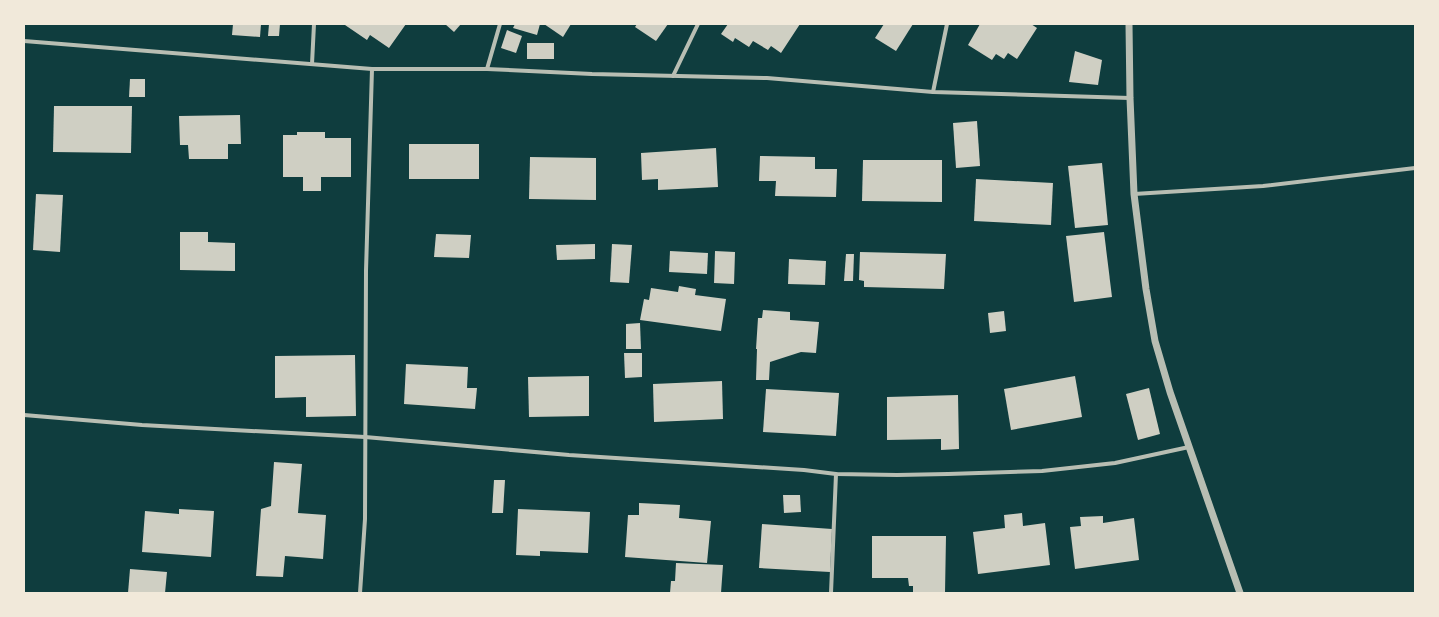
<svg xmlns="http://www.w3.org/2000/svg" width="1439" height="617" font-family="'Roboto Condensed',sans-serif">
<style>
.building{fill:#cfcfc3}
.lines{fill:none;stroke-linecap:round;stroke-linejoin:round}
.minor{stroke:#b8beb3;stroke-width:4}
.tertiary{stroke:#b8beb3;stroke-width:7}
</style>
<rect width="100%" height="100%" fill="#0f3d3e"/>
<g class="building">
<path d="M 233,24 L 261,24 L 260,37 L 232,35 Z"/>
<path d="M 269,24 L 280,24 L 279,36 L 268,36 Z"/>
<path d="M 345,24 L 406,24 L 389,48 L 370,35 L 367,40 L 345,25 Z"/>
<path d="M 445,24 L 461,24 L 454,32 Z"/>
<path d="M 515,24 L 540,24 L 537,35 L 513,28 Z"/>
<path d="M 544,24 L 571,24 L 563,37 Z"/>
<path d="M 637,24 L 668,24 L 656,41 L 635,27 Z"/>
<path d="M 728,24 L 800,24 L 781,53 L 771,46 L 768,50 L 753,41 L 749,47 L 735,38 L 733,42 L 721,34 Z"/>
<path d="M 884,24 L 913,24 L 896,51 L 875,38 Z"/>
<path d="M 980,24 L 1031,24 L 1037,28 L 1017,59 L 1008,53 L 1004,59 L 996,54 L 992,60 L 968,45 Z"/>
<path d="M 507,30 L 522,36 L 516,53 L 501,48 Z"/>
<rect x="527" y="43" width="27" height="16"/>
<path d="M 1075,51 L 1102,60 L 1098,85 L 1069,82 Z"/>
<path d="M 130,79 L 145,79 L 145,97 L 129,97 Z"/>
<path d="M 54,106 L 132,106 L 131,153 L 53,152 Z"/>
<path d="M 240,115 L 241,144 L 228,144 L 228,159 L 189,159 L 188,145 L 180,145 L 179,116 Z"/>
<path d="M 977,121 L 980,166 L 956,168 L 953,123 Z"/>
<path d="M 297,132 L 325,132 L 325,138 L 351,138 L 351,177 L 321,177 L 321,191 L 303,191 L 303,177 L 283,177 L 283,135 L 297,135 Z"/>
<rect x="409" y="144" width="70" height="35"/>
<path d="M 716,148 L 718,187 L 658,190 L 658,179 L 642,180 L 641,153 Z"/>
<path d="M 760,156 L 815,157 L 815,169 L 837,169 L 836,197 L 775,196 L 776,181 L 759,181 Z"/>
<path d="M 530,157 L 596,158 L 596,200 L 529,199 Z"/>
<path d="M 863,160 L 942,160 L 942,202 L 862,201 Z"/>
<path d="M 1102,163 L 1108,225 L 1075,228 L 1068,166 Z"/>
<path d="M 976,179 L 1053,183 L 1051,225 L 974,221 Z"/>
<path d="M 36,194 L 63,195 L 60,252 L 33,250 Z"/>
<path d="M 180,232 L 208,232 L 208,242 L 235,243 L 235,271 L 180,270 Z"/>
<path d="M 1104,232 L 1112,297 L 1074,302 L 1066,236 Z"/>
<path d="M 436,234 L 471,235 L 469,258 L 434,257 Z"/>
<path d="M 595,244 L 595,259 L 557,260 L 556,245 Z"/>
<path d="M 612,244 L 632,245 L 629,283 L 610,282 Z"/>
<path d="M 670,251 L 708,253 L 707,274 L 669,272 Z"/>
<path d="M 715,251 L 735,252 L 734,284 L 714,283 Z"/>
<path d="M 860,252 L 946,254 L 944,289 L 864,287 L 864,281 L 859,280 Z"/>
<path d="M 846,254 L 854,254 L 853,281 L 844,281 Z"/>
<path d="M 789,259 L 826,261 L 825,285 L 788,284 Z"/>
<path d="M 679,286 L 696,289 L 695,295 L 726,299 L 721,331 L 640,320 L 644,299 L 649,300 L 651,288 L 678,292 Z"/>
<path d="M 763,310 L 790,312 L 790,320 L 819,322 L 816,353 L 801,352 L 770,362 L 769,380 L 756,380 L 757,349 L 756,349 L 758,318 L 762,318 Z"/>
<path d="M 1004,311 L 1006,331 L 990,333 L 988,313 Z"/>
<path d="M 640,323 L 641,349 L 626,349 L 626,324 Z"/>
<path d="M 624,353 L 642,353 L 642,377 L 625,378 Z"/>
<path d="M 355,355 L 356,416 L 306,417 L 306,397 L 275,398 L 275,356 Z"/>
<path d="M 406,364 L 468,367 L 467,388 L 477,388 L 475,409 L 404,404 Z"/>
<path d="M 589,376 L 589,416 L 529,417 L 528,377 Z"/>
<path d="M 1075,376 L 1082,417 L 1011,430 L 1004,389 Z"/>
<path d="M 722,381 L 723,419 L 654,422 L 653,384 Z"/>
<path d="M 1149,388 L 1160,434 L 1138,440 L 1126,394 Z"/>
<path d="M 766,389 L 839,393 L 836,436 L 763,432 Z"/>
<path d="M 958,395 L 959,449 L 941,450 L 941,439 L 887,440 L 887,397 Z"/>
<path d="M 274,462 L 302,464 L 298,513 L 326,515 L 323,559 L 285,556 L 283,577 L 256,576 L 261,509 L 271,506 Z"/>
<path d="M 494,480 L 505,480 L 503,513 L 492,513 Z"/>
<path d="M 783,495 L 800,495 L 801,512 L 784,513 Z"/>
<path d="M 639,503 L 680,505 L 679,518 L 711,521 L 707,563 L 625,557 L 628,515 L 639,515 Z"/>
<path d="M 179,509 L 214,511 L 211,557 L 142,552 L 145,511 L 179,514 Z"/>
<path d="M 518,509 L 590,512 L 588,553 L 540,551 L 540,556 L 516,555 Z"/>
<path d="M 1022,513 L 1023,526 L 1045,523 L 1050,565 L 978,574 L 973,532 L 1005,528 L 1004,515 Z"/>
<path d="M 1103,516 L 1103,523 L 1134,518 L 1139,560 L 1075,569 L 1070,527 L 1081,526 L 1080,517 Z"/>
<path d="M 762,524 L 832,529 L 830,572 L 759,568 Z"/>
<path d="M 872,536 L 946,536 L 945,593 L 913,593 L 913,586 L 909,586 L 908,578 L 872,578 Z"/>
<path d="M 676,563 L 723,565 L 721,593 L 670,593 L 671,581 L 675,581 Z"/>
<path d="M 130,569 L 167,572 L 165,593 L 128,593 Z"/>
</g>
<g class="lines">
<g class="minor">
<path d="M 24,41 L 372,69 L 487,69 L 592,74 L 767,78 L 933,92 L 1130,98"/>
<path d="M 312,64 L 314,24"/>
<path d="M 487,69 L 500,24"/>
<path d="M 673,76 L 698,24"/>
<path d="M 933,92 L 947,24"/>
<path d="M 1134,194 L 1263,186 L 1415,168"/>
<path d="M 24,415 L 142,425 L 365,437 L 569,455 L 804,470 L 836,474 L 897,475 L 948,474 L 1042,471 L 1115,463 L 1189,447"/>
<path d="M 360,593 L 365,519 L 366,271 L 372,69"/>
<path d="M 831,593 L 836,474"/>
</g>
<path class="tertiary" d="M 1129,24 L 1130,98 L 1134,194 L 1146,289 L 1155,341 L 1170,392 L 1240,593"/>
</g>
<rect width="1439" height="617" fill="none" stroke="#f1e9da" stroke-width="50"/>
</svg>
